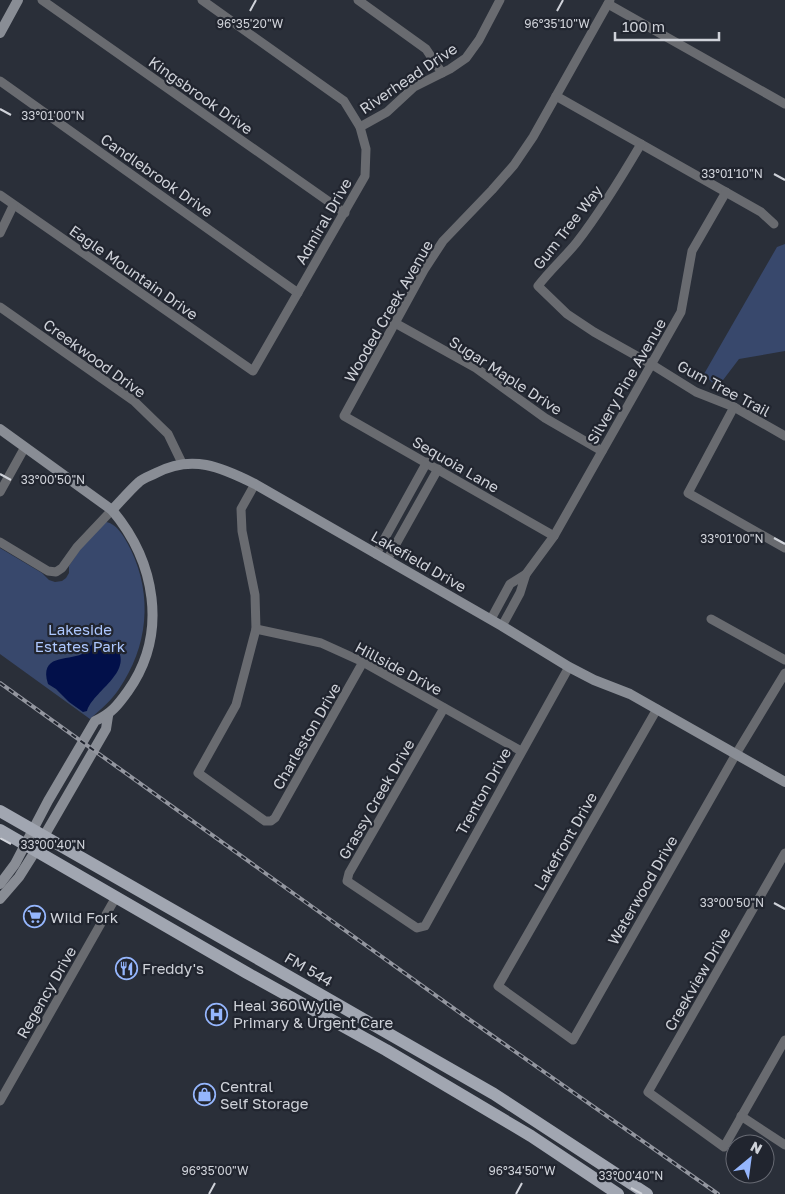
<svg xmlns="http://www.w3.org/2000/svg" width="785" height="1194" font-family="'Golos Text',sans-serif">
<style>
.green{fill:#38486c}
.water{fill:#02104a}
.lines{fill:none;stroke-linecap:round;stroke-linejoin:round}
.street{stroke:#696b70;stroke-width:9}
.secondary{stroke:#898d95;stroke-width:10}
.primary{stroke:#a1a6b1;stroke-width:12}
.rail-casing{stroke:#93969f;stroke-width:4}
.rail{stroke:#21252f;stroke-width:2;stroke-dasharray:5.5;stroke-linecap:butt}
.ticks{fill:none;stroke:#cfd2d9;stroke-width:2}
.labels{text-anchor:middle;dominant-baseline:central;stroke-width:4.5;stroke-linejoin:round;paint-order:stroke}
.street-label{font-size:15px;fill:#cfd2d9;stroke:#21252f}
.park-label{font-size:15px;fill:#adc7fe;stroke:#21252f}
.poi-label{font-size:15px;fill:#cfd2d9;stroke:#21252f;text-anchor:start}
.ticks-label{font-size:12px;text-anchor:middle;fill:#cfd2d9;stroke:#21252f;stroke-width:4.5;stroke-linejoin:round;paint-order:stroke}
</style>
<rect width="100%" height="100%" fill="#2a2f39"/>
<g class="green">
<path d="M 785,244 L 785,351 L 739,359 L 717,388 L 704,374 L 777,247 Z"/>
<path d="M 106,522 C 118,524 126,540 131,550 C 153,596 148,647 119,689 C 112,700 100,710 90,719 L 0,654 L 0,548 L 42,573 L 49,580 L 55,582 L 62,581 L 66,578 L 69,573 L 69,566 L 81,548 Z"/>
</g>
<path class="water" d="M 96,640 C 105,640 112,641 117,648 C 133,673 93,691 87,711 L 83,712 L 69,702 L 56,689 L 48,684 C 39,654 67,661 82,654 C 88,651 91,644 96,640 Z"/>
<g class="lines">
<g class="street">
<path d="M 42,0 L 345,213"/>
<path d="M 358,0 L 426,49 L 442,73"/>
<path d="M 608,4 L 785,104"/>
<path d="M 0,81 L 298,293"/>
<path d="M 556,96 L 761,212 L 774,224"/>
<path d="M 360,127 L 387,112 L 414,87 L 450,69 L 466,58 L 479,40 L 500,0"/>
<path d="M 641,144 C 621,178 601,211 577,242 C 565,257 550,270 538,286 L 567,314 L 594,332 L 651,364 L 696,392 L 734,407 L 785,436"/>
<path d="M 0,195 L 253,371 L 365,176 L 366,149 L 360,127 L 344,101 L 202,0"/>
<path d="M 0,233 L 13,206"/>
<path d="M 0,307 L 134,401 L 168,434 L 182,463"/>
<path d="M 395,323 L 476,368 L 545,418 L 602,451"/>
<path d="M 734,407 L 688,493 L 785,548"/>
<path d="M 255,484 L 241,509 L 242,531 L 255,595 L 256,629 L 236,705 L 198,773 L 265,821 L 271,821 L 275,818 L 363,662"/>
<path d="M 0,492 L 25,447"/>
<path d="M 554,536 L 344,416 L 424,270 L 443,241 L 492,190 L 514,165 L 533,137 L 610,0"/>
<path d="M 0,542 L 48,571 L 56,572 L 62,568 L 77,547 L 112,510"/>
<path d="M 376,554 L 427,462"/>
<path d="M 387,560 L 438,469"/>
<path d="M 526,574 L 554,536 L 681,312 L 692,251 L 726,192"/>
<path d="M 491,619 L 510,584 L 526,574 L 520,593 L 502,626"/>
<path d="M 711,619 L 785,660"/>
<path d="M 256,629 L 321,643 L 363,662 L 521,751"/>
<path d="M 444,708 L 349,873 L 347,881 L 417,928 L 425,926 L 569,667"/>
<path d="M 657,709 L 498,986 L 573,1040 L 736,754 L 785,673"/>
<path d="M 785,853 L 648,1092 L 724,1147 L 785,1040"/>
<path d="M 0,1101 L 116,897"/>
<path d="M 741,1116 L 785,1145"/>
</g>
<g class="secondary">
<path d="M 0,33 L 18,0"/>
<path d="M 0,429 L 112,510 C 155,561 169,633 128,691 C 118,705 111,714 95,721 L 48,801 L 15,864 L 0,884"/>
<path d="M 112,510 C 121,501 129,491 139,482 C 143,478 150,476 156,473 C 192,454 221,467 255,484 L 502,626 L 569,667 L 594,680 L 630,694 L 785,782"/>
<path d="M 0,899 L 19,877 L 36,850 L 106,729 L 108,716"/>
</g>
<g class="primary">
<path d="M 0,811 L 494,1094 L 647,1194"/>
<path d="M 0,830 L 247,973 L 386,1050 L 531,1136 L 618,1194"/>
</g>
<defs>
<path id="rail" d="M 0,683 L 470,1020 L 718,1194"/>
</defs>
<use href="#rail" class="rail-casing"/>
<use href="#rail" class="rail"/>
</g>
<path class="ticks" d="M 250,11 L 256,0M 557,11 L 563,0M 0,109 L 11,115M 774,174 L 785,180M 0,474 L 11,480M 774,538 L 785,544M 0,838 L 11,844M 774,903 L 785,909M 631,1188 L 642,1194M 209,1194 L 215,1183M 516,1194 L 522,1183"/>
<defs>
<symbol id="supermarket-ring" viewBox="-11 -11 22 22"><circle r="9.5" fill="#21252f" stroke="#95b6fd" stroke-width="1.5"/><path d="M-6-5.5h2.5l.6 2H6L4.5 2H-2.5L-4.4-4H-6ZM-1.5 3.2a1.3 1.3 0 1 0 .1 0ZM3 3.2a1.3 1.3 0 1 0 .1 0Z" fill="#95b6fd"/></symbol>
<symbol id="restaurant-ring" viewBox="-11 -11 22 22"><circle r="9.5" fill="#21252f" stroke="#95b6fd" stroke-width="1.5"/><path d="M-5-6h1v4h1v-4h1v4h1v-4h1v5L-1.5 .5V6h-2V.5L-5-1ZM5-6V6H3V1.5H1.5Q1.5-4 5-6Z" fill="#95b6fd"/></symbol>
<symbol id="hospital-ring" viewBox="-11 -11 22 22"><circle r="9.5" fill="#21252f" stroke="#95b6fd" stroke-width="1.5"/><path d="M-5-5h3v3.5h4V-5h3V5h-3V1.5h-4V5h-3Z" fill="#95b6fd"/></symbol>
<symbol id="shop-ring" viewBox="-11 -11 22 22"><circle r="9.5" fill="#21252f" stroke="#95b6fd" stroke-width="1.5"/><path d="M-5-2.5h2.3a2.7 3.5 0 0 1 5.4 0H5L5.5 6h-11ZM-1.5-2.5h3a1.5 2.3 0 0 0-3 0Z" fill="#95b6fd"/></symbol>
</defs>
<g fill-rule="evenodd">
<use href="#supermarket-ring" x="22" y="904" width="25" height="25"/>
<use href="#restaurant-ring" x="114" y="956" width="25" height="25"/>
<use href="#hospital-ring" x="204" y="1002" width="25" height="25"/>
<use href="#shop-ring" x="192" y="1082" width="25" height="25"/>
</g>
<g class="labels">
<g class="street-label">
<text transform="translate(408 78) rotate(-34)">Riverhead Drive</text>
<text transform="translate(201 95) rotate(35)">Kingsbrook Drive</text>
<text transform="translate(157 175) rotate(35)">Candlebrook Drive</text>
<text transform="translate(323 221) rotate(-60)">Admiral Drive</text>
<text transform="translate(567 227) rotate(-52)">Gum Tree Way</text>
<text transform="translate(134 272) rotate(35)">Eagle Mountain Drive</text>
<text transform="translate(388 311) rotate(-60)">Wooded Creek Avenue</text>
<text transform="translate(95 358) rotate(36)">Creekwood Drive</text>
<text transform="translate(506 375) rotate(33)">Sugar Maple Drive</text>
<text transform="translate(626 381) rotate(-60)">Silvery Pine Avenue</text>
<text transform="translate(724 388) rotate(28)">Gum Tree Trail</text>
<text transform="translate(456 464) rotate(30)">Sequoia Lane</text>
<text transform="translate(419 561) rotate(30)">Lakefield Drive</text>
<text transform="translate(399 668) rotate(28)">Hillside Drive</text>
<text transform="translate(306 736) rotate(-60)">Charleston Drive</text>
<text transform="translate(483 791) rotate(-61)">Trenton Drive</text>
<text transform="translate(376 799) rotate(-60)">Grassy Creek Drive</text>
<text transform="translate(565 841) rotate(-60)">Lakefront Drive</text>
<text transform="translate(642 890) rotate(-60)">Waterwood Drive</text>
<text transform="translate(309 969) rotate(30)">FM 544</text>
<text transform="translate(697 979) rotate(-60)">Creekview Drive</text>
<text transform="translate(46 992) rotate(-60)">Regency Drive</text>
</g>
<g class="park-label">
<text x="80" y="629">Lakeside<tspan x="80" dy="17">Estates Park</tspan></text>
</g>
<g class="poi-label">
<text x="50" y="917">Wild Fork</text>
<text x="142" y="968">Freddy's</text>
<text x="233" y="1005">Heal 360 Wylie<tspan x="233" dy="17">Primary &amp; Urgent Care</tspan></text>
<text x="220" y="1086">Central<tspan x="220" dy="17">Self Storage</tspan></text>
</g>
</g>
<g class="ticks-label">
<text x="250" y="28">96°35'20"W</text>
<text x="557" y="28">96°35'10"W</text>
<text x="53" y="120">33°01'00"N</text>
<text x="732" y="178">33°01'10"N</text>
<text x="53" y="484">33°00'50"N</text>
<text x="732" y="543">33°01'00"N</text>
<text x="53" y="849">33°00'40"N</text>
<text x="732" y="907">33°00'50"N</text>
<text x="215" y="1175">96°35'00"W</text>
<text x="522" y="1175">96°34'50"W</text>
<text x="631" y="1180">33°00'40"N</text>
</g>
<g transform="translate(750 1159) rotate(29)"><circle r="24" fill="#21252f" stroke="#676a73"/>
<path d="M0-4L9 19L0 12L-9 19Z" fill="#95b6fd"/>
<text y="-8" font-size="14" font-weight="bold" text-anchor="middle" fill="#cfd2d9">N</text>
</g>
<path d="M615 32v8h104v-8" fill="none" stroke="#cfd2d9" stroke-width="2.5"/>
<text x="622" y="32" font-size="15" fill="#cfd2d9" stroke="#21252f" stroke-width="4" paint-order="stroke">100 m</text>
</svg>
